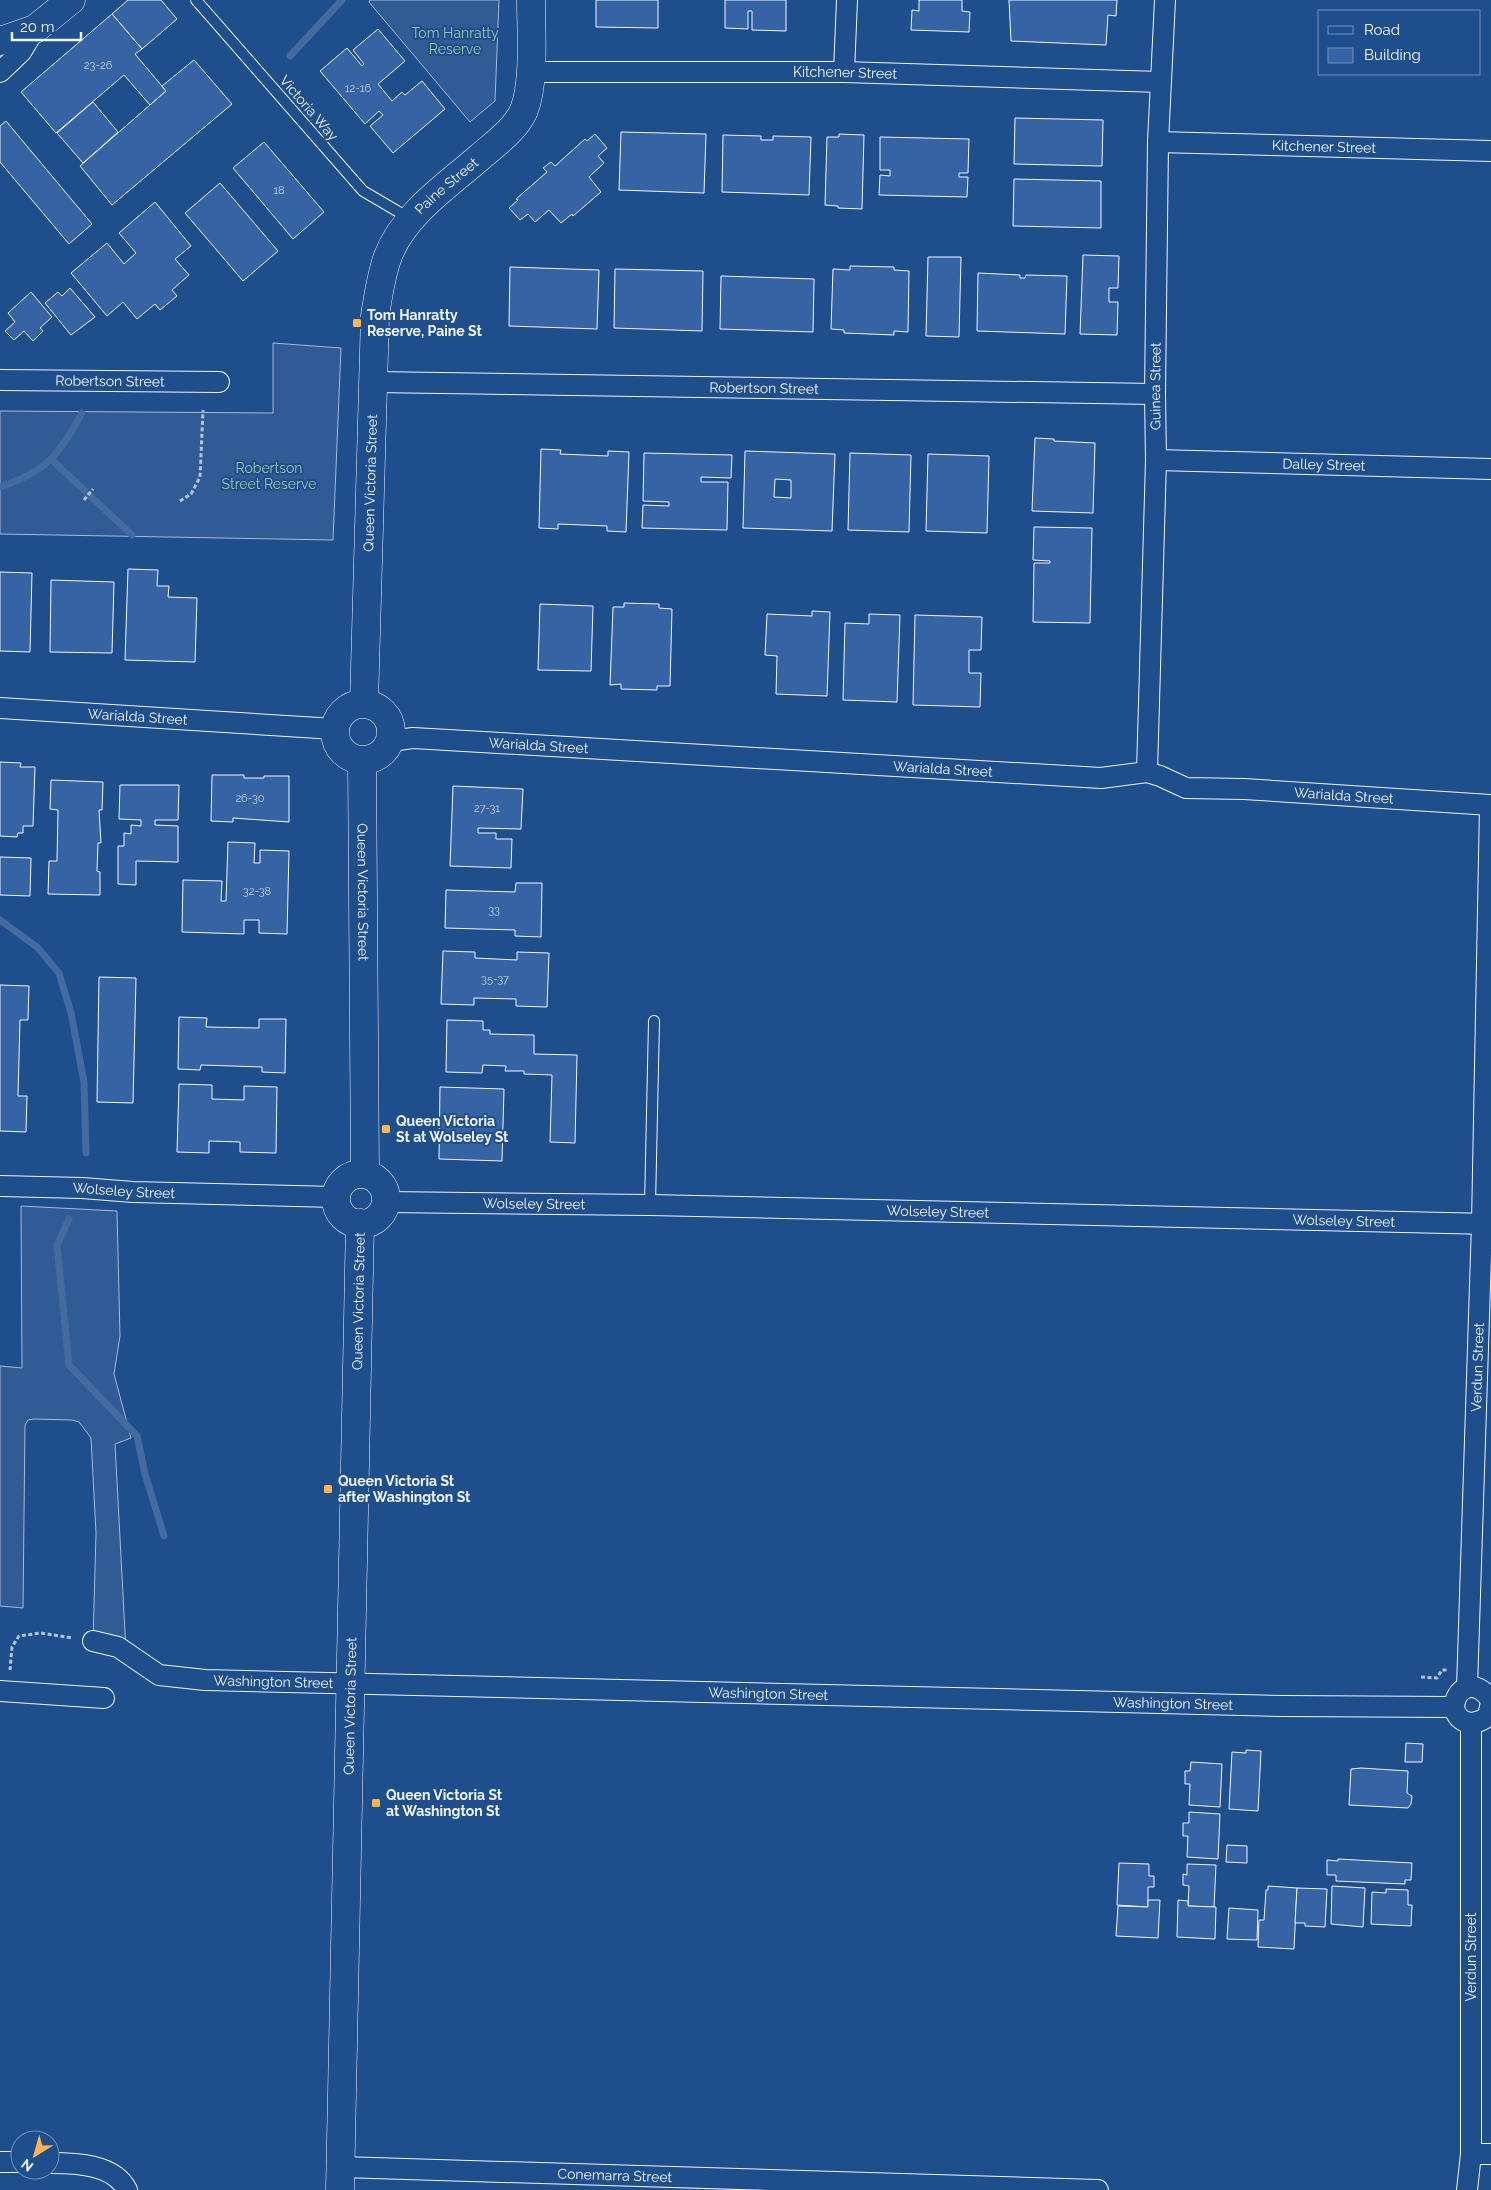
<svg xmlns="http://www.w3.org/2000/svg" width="1491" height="2190" font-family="Raleway,sans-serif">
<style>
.built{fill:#305b95;stroke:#a8bbd7}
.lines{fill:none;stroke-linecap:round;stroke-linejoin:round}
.stream{stroke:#446ba0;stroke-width:7}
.building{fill:#3563a3;stroke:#f2f6ff;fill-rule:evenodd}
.lane-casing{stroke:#f2f6ff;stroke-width:12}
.street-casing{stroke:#f2f6ff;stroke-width:22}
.secondary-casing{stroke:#f2f6ff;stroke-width:29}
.path{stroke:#b3c4dc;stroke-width:3;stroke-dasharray:4 2.5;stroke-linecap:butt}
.lane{stroke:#1f4e8c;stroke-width:10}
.street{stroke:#1f4e8c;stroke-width:20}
.secondary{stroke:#1f4e8c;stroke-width:28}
.poi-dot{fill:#ffb74d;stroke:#1f4e8c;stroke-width:2}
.labels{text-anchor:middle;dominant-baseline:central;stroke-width:4;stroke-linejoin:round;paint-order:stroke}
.number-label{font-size:11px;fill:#c3d1e8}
.park-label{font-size:14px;fill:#97c8a6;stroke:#1f4e8c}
.street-label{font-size:14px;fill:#f2f6ff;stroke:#1f4e8c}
.poi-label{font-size:14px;font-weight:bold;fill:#f2f6ff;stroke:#1f4e8c;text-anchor:start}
</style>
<rect width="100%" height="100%" fill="#1f4e8c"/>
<g class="built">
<path d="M 370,0 L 499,0 L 495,101 L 470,122 L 369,2 Z"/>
<path d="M 273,343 L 341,348 L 333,540 L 0,534 L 0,411 L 273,413 Z"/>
<path d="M 21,1206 L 117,1211 L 120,1336 L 114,1374 L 131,1438 L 115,1444 L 126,1651 L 93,1641 L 96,1533 L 91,1438 L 79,1422 L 72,1420 L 34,1419 L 28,1420 L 25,1425 L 23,1608 L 0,1606 L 0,1366 L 22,1368 Z"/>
</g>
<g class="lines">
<g class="stream">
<path d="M 290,56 L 342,0"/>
<path d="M 52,460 L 132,535"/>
<path d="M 0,487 C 46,472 60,454 82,413"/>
<path d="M 0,920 L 37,947 L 59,973 L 71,1013 L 84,1082 L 86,1153"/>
<path d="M 69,1219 L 57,1245 L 69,1365 L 137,1436 L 145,1474 L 164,1536"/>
</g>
</g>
<g class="building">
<path d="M 128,0 L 161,0 L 177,19 L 142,49 L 112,14 Z"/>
<path d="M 596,0 L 658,0 L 658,28 L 596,27 Z"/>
<path d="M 725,0 L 786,0 L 786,31 L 752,30 L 752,11 L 748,11 L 748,29 L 725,28 Z"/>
<path d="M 919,0 L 962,0 L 962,11 L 970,12 L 969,32 L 911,30 L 912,10 L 919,11 Z"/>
<path d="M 1009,0 L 1117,0 L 1116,16 L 1108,15 L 1106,45 L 1011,41 Z"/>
<path d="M 112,14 L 142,49 L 135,54 L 166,91 L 150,105 L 124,75 L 56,133 L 21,92 Z"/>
<path d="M 378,29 L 405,61 L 378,84 L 392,101 L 402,92 L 405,95 L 422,81 L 445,109 L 393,153 L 370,126 L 383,115 L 379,111 L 365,124 L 320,71 L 347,48 L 362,66 L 364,64 L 353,50 Z"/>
<path d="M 194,60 L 232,104 L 112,205 L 80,166 L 166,91 L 162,86 Z"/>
<path d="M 93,102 L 118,132 L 83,163 L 57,133 Z"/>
<path d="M 1015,118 L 1103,120 L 1102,166 L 1014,164 Z"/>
<path d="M 6,121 L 92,224 L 69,244 L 0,162 L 0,126 Z"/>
<path d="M 621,132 L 706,134 L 704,193 L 619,190 Z"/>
<path d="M 595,134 L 607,148 L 598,156 L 604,163 L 589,177 L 601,192 L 573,216 L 572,214 L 561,223 L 549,210 L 535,222 L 528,214 L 520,220 L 509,208 L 518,200 L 516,199 L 547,172 L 543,168 L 551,162 L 555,166 L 585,139 L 587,141 Z"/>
<path d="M 839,134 L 864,135 L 862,209 L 838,208 L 838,206 L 825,205 L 827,137 L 839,137 Z"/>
<path d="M 723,135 L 761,136 L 761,140 L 773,140 L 773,136 L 811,137 L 809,195 L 722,192 Z"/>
<path d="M 880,137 L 969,139 L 968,173 L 959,173 L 959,177 L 968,177 L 967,197 L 879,195 L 880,175 L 890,176 L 890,170 L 880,170 Z"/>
<path d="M 264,142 L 324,212 L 293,239 L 233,168 Z"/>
<path d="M 1014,179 L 1101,181 L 1101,228 L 1013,226 Z"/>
<path d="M 220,183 L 278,251 L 243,281 L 185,213 Z"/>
<path d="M 155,202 L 191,246 L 175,259 L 189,275 L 172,290 L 177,296 L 160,310 L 155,304 L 137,319 L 123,302 L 107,316 L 71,273 L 107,243 L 124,264 L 136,253 L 119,233 Z"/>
<path d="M 1083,255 L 1119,256 L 1118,288 L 1109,288 L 1109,302 L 1118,302 L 1117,335 L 1080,334 Z"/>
<path d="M 928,257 L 961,257 L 959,337 L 926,336 Z"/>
<path d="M 850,266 L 894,267 L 894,270 L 909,271 L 908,332 L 894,331 L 894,335 L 844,333 L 844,330 L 831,329 L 833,269 L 850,270 Z"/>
<path d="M 510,267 L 599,270 L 597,329 L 509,326 Z"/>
<path d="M 615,269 L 703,271 L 702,331 L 614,328 Z"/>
<path d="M 978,273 L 1020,275 L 1020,278 L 1025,278 L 1026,275 L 1067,276 L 1065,334 L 977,331 Z"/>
<path d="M 721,276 L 814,279 L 813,332 L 720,329 Z"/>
<path d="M 70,288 L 95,317 L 71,335 L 45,303 L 58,292 L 62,296 Z"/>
<path d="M 31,292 L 52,317 L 40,328 L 43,331 L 33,341 L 24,331 L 14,340 L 5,331 L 15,322 L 8,313 Z"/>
<path d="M 1035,438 L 1054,439 L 1054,441 L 1095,443 L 1093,513 L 1032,511 Z"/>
<path d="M 541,449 L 561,450 L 560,454 L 608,456 L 608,451 L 629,452 L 626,532 L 607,531 L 607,526 L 558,524 L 558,529 L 539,528 Z"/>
<path d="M 745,451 L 835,454 L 832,531 L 743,528 ZM 775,479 L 791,480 L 791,498 L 774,497 Z"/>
<path d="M 644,453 L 732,455 L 731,478 L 701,477 L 701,482 L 728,482 L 727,530 L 642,528 L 643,505 L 669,506 L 669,502 L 643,501 Z"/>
<path d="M 850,453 L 911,455 L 909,532 L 848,530 Z"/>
<path d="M 928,454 L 989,456 L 987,533 L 926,531 Z"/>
<path d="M 1034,527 L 1092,528 L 1090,623 L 1033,622 L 1034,563 L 1050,563 L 1050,561 L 1033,560 Z"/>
<path d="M 128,569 L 158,570 L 157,586 L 169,586 L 168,597 L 197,598 L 195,662 L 125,660 Z"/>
<path d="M 0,572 L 32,573 L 30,652 L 0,651 Z"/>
<path d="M 51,580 L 114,582 L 112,653 L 50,652 Z"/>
<path d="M 624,603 L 659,604 L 659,608 L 672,609 L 670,686 L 657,686 L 657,690 L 621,689 L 621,684 L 610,685 L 613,607 L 624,607 Z"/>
<path d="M 540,604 L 593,606 L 591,671 L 538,670 Z"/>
<path d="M 812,611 L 830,612 L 827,696 L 776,694 L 777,656 L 765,655 L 767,614 L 812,616 Z"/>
<path d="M 869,614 L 900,615 L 897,702 L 843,700 L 845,623 L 869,624 Z"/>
<path d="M 915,615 L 982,617 L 981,650 L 969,650 L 969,673 L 981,673 L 980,707 L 913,705 Z"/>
<path d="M 0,762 L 21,763 L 20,767 L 35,767 L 33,826 L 23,826 L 23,833 L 18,833 L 17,837 L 0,836 Z"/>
<path d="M 212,775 L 244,775 L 244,778 L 264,778 L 264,776 L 289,776 L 289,822 L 233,818 L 233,822 L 211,821 Z"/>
<path d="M 51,780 L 103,782 L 102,810 L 99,810 L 101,843 L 98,843 L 97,871 L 100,872 L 100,895 L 48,894 L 49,861 L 57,861 L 58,810 L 50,809 Z"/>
<path d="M 120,785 L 179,785 L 178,820 L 155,820 L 155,825 L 178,826 L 178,862 L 136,861 L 136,885 L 118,884 L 118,846 L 124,846 L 124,833 L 131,834 L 131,825 L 141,826 L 141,820 L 119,819 Z"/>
<path d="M 453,786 L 523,789 L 521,829 L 478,828 L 478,833 L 496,833 L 496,839 L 512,839 L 511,868 L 450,866 Z"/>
<path d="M 228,842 L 255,843 L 254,863 L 260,863 L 260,850 L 289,851 L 287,934 L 259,933 L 259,920 L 244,920 L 244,934 L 182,932 L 183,880 L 222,881 L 221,901 L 226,901 Z"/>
<path d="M 0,857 L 31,858 L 30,896 L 0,895 Z"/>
<path d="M 516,883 L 542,883 L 541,937 L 515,936 L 515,930 L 445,928 L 446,890 L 515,892 Z"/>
<path d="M 443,951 L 475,952 L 475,958 L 517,960 L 517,952 L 549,953 L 547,1007 L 516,1006 L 516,999 L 474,998 L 474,1005 L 441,1004 Z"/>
<path d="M 99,977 L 136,978 L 133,1103 L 97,1102 Z"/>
<path d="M 0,985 L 29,986 L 28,1020 L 20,1020 L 18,1096 L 27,1096 L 26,1132 L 0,1131 Z"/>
<path d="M 179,1017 L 207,1018 L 206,1027 L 259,1028 L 259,1019 L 286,1019 L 285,1073 L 262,1072 L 262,1067 L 201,1065 L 200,1070 L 178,1069 Z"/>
<path d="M 447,1020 L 483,1021 L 483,1030 L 490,1030 L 490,1034 L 534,1035 L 534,1054 L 577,1055 L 575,1143 L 550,1142 L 552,1075 L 524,1074 L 524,1071 L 505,1071 L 506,1066 L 483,1065 L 482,1073 L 446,1072 Z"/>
<path d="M 179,1084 L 212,1085 L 212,1099 L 244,1100 L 244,1086 L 277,1087 L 276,1153 L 240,1152 L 240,1142 L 209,1141 L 209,1153 L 177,1152 Z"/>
<path d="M 440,1087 L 504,1089 L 502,1161 L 439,1159 Z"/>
<path d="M 1406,1743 L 1423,1744 L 1422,1762 L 1405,1762 Z"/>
<path d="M 1246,1750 L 1261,1751 L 1258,1811 L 1229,1809 L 1232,1752 L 1246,1753 Z"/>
<path d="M 1191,1762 L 1222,1764 L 1220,1807 L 1189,1805 L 1190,1784 L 1185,1784 L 1185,1771 L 1190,1771 Z"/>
<path d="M 1361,1768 L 1408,1771 L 1407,1793 L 1412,1796 L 1411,1804 L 1408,1808 L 1349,1805 L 1351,1769 Z"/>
<path d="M 1189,1812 L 1220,1814 L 1218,1859 L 1187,1857 L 1188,1836 L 1183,1836 L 1183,1823 L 1189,1823 Z"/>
<path d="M 1227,1845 L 1247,1846 L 1247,1863 L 1226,1862 Z"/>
<path d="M 1338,1859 L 1412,1863 L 1411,1880 L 1405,1880 L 1405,1884 L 1336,1881 L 1336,1875 L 1327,1875 L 1327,1860 L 1338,1861 Z"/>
<path d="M 1119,1863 L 1149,1864 L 1149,1876 L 1154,1876 L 1154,1887 L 1148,1887 L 1148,1907 L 1117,1905 Z"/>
<path d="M 1187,1864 L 1216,1865 L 1214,1907 L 1188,1906 L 1189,1886 L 1183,1885 L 1183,1874 L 1187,1875 Z"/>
<path d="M 1268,1886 L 1297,1888 L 1294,1949 L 1258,1947 L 1259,1920 L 1264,1920 L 1266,1890 L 1268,1890 Z"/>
<path d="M 1332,1886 L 1365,1888 L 1363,1927 L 1331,1924 Z"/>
<path d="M 1297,1888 L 1327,1889 L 1325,1927 L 1305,1926 L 1305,1923 L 1295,1923 Z"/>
<path d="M 1386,1889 L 1408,1890 L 1408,1905 L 1412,1905 L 1411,1926 L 1371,1924 L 1372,1892 L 1386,1893 Z"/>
<path d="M 1148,1900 L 1160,1900 L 1158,1938 L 1116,1936 L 1118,1906 L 1148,1907 Z"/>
<path d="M 1178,1900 L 1188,1901 L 1188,1906 L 1216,1907 L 1215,1939 L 1177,1937 Z"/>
<path d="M 1229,1908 L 1258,1910 L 1257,1940 L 1227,1939 Z"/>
</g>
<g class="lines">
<defs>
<g id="lane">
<path d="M 196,0 L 363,191 L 409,218"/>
<path d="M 650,1205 L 654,1021"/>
</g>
<g id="street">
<path d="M 0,72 L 21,52 L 35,29"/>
<path id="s1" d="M 530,72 L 844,72 L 1160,82"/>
<path d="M 844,72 L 847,0"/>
<path id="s2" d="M 1158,142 L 1491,151"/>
<path id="s3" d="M 0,380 L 219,382"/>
<path id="s4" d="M 373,382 L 1155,394"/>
<path id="s5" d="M 1156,460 L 1491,469"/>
<path id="s6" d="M 0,708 L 335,729"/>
<path id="s7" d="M 390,741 L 413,738 L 1101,778 L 1147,772 L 1160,776 L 1186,788 L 1244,789 L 1491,805"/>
<path id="s8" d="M 1147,772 L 1156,460 L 1155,394 L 1158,142 L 1165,0"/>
<path id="s9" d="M 0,1186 L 82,1188 L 133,1192 L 336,1197"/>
<path id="s10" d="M 386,1202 L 650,1205 L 1491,1224"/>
<path id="s11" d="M 93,1641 L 118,1647 L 159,1675 L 205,1680 L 1283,1706 L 1454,1707"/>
<path id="s12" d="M 1467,1688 L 1482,1223 L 1490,805"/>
<path d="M 0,1691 L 104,1698"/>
<path d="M 1491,1701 C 1480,1681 1457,1682 1454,1707 C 1458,1726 1476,1726 1488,1716 L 1491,1702"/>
<path d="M 1471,2154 L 1491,2154"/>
<path d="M 0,2162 L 20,2162"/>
<path d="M 50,2163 C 76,2163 114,2164 127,2190"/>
<path id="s13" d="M 341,2167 L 1098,2190"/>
<path d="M 1467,2190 L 1471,2154 L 1471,1724"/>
</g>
<g id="secondary">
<path d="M 0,41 L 35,29 L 71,0"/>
<path id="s14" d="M 364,703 L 375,316 C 378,296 381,275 388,256 C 404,214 448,185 480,157 C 496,143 516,129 524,110 C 535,82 531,31 531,0"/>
<circle cx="363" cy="732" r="28"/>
<path id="s15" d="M 362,761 L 365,1174"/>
<circle cx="361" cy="1199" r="25"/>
<path id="s16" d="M 340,2190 L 360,1223"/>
</g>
</defs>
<use href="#lane" class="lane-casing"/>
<use href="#street" class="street-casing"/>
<use href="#secondary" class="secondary-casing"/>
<g class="path">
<path d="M 84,500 L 93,489"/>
<path d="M 180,501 L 191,494 L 200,477 L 203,410"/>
<path d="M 10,1670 L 12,1647 L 19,1636 L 41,1633 L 73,1638"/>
<path d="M 1421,1677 L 1437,1678 L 1442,1670 L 1448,1670"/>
</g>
<use href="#lane" class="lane"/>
<use href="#street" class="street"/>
<use href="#secondary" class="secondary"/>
</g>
<g class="poi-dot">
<rect x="352" y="318" width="10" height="10" rx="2.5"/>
<rect x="381" y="1124" width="10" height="10" rx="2.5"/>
<rect x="323" y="1484" width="10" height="10" rx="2.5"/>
<rect x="371" y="1798" width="10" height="10" rx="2.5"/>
</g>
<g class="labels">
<g class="number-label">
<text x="98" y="65">23-26</text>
<text x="358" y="88">12-16</text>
<text x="279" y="190">18</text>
<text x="250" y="798">26-30</text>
<text x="487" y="808">27-31</text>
<text x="257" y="891">32-38</text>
<text x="494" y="910">33</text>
<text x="495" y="979">35-37</text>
</g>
<g class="park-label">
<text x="455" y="33">Tom Hanratty<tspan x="455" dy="16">Reserve</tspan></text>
<text x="269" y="468">Robertson<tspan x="269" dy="16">Street Reserve</tspan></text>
</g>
<g class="street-label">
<text stroke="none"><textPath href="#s1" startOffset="315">Kitchener Street</textPath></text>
<text transform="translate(309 108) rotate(49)">Victoria Way</text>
<text stroke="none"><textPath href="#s2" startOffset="166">Kitchener Street</textPath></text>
<text stroke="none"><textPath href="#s14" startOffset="541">Paine Street</textPath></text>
<text stroke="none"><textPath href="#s3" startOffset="110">Robertson Street</textPath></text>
<text stroke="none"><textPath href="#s8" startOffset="386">Guinea Street</textPath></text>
<text stroke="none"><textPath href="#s4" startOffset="391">Robertson Street</textPath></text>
<text stroke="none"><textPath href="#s5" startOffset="168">Dalley Street</textPath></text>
<text stroke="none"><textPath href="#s14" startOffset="220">Queen Victoria Street</textPath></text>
<text stroke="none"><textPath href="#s6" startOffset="138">Warialda Street</textPath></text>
<text stroke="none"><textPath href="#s7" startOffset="149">Warialda Street</textPath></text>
<text stroke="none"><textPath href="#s7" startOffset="554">Warialda Street</textPath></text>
<text stroke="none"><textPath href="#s7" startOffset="959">Warialda Street</textPath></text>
<text stroke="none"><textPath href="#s15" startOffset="131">Queen Victoria Street</textPath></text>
<text stroke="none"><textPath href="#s9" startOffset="124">Wolseley Street</textPath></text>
<text stroke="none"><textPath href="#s10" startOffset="148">Wolseley Street</textPath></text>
<text stroke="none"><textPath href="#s10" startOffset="552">Wolseley Street</textPath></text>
<text stroke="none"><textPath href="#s10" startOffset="958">Wolseley Street</textPath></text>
<text stroke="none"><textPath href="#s16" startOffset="889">Queen Victoria Street</textPath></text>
<text stroke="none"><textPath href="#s12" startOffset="321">Verdun Street</textPath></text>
<text stroke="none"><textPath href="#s11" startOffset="190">Washington Street</textPath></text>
<text stroke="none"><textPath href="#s11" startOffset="685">Washington Street</textPath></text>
<text stroke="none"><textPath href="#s11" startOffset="1090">Washington Street</textPath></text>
<text stroke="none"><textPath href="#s16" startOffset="484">Queen Victoria Street</textPath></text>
<text transform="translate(1471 1957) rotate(-90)">Verdun Street</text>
<text stroke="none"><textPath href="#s13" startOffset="274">Conemarra Street</textPath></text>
</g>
<g class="poi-label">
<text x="367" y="315">Tom Hanratty<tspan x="367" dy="16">Reserve, Paine St</tspan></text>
<text x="396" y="1121">Queen Victoria<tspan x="396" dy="16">St at Wolseley St</tspan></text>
<text x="338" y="1481">Queen Victoria St<tspan x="338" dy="16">after Washington St</tspan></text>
<text x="386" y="1795">Queen Victoria St<tspan x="386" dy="16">at Washington St</tspan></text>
</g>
</g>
<rect x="1318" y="10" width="162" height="65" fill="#1f4e8c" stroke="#7391ba"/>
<rect x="1328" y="26" width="25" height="8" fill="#1f4e8c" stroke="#7391ba"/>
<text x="1364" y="35" font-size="15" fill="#f2f6ff">Road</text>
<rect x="1328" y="48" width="25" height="15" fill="#3563a3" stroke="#7391ba"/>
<text x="1364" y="60" font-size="15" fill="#f2f6ff">Building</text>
<g transform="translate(35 2155) rotate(217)"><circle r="24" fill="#1f4e8c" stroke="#7391ba"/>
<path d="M0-4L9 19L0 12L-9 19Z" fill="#ffb74d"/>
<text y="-8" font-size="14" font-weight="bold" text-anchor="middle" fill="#f2f6ff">N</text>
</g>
<path d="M12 32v8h69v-8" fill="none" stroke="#f2f6ff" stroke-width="2.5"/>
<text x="20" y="32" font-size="15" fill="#f2f6ff" stroke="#1f4e8c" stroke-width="4" paint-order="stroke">20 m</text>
</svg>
